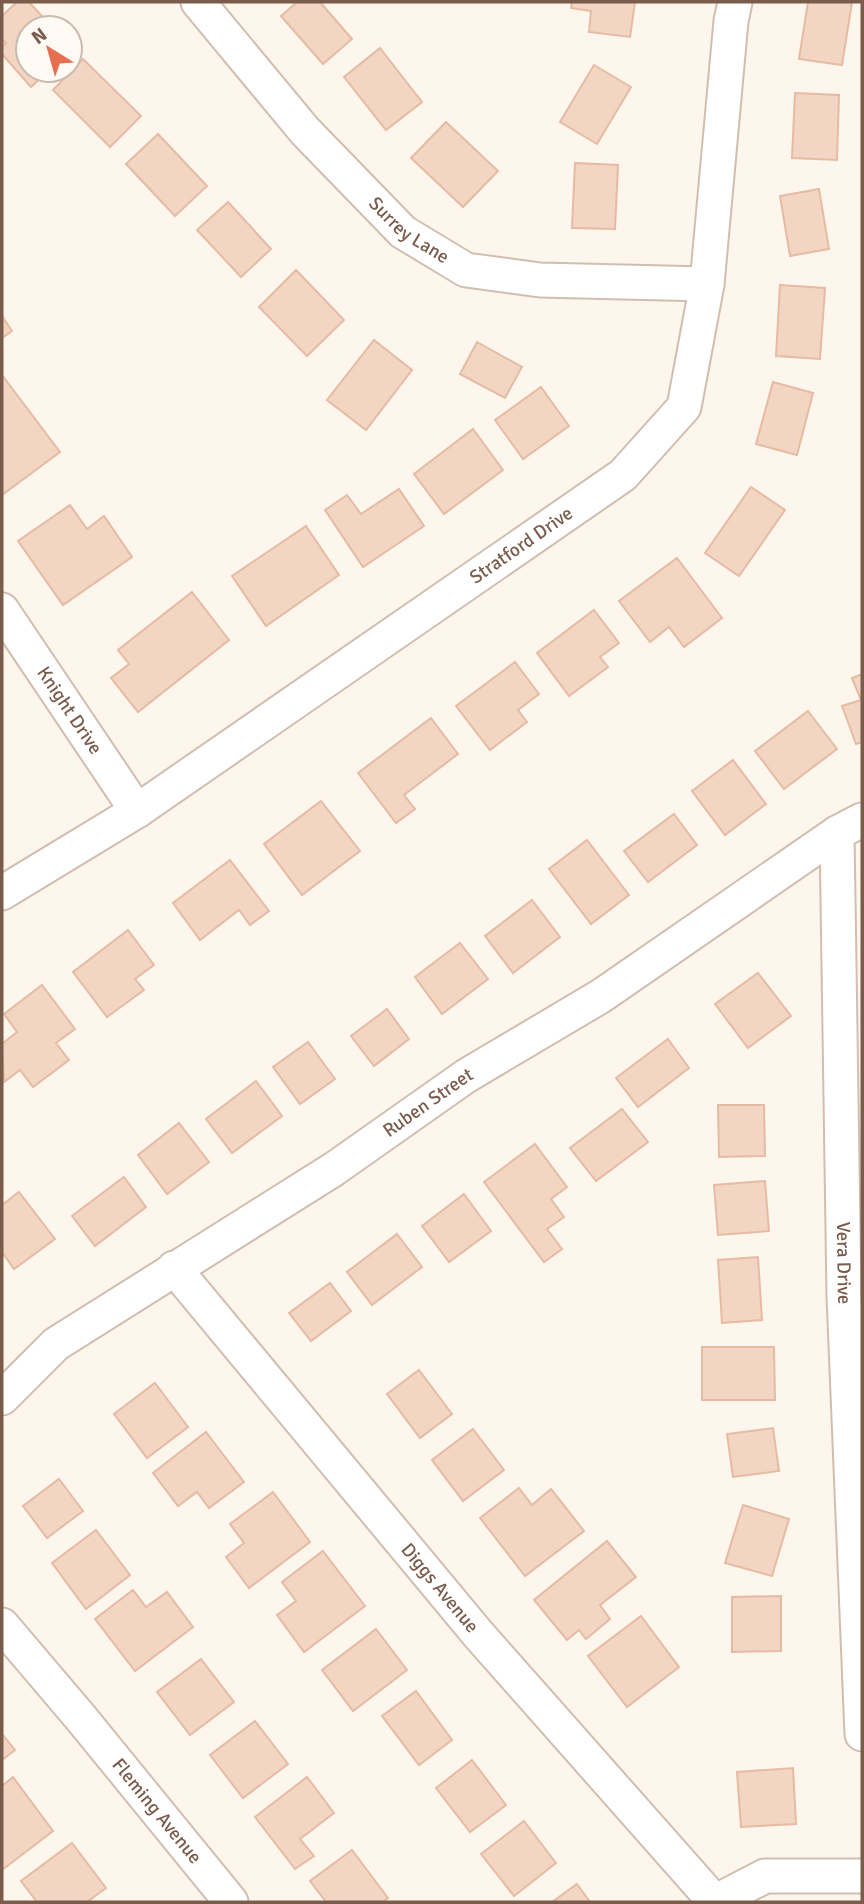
<svg xmlns="http://www.w3.org/2000/svg" width="864" height="1904" font-family="Signika,sans-serif">
<style>
.building{fill:#f3d5c3;stroke:#e6bba3;stroke-width:2}
.lines{fill:none;stroke-linecap:round;stroke-linejoin:round}
.street-casing{stroke:#d1beb0;stroke-width:37}
.street{stroke:#fff;stroke-width:33}
.labels{text-anchor:middle;dominant-baseline:central;stroke-width:7;stroke-linejoin:round;paint-order:stroke}
.street-label{font-size:19px;fill:#7a5c4d;stroke:#fffaf3}
</style>
<rect width="100%" height="100%" fill="#fdf6ec"/>
<g class="building">
<path d="M 17,2 L 29,2 L 53,28 L 28,28 L 28,70 L 49,70 L 31,87 L 2,54 L 2,47 L 6,43 L 2,39 L 2,16 Z"/>
<path d="M 297,2 L 320,2 L 352,39 L 323,64 L 281,16 Z"/>
<path d="M 572,2 L 635,2 L 630,37 L 589,32 L 591,11 L 571,8 Z"/>
<path d="M 808,2 L 852,2 L 842,65 L 799,59 Z"/>
<path d="M 380,48 L 422,102 L 386,130 L 344,77 Z"/>
<path d="M 83,59 L 141,116 L 110,147 L 53,90 Z"/>
<path d="M 594,65 L 631,87 L 597,144 L 560,122 Z"/>
<path d="M 795,93 L 839,95 L 837,160 L 792,158 Z"/>
<path d="M 446,122 L 498,171 L 463,207 L 411,158 Z"/>
<path d="M 158,134 L 207,186 L 175,216 L 126,164 Z"/>
<path d="M 575,163 L 618,165 L 615,229 L 572,228 Z"/>
<path d="M 819,189 L 829,249 L 790,256 L 780,196 Z"/>
<path d="M 228,202 L 271,249 L 241,277 L 197,230 Z"/>
<path d="M 296,270 L 344,320 L 307,356 L 259,307 Z"/>
<path d="M 780,285 L 825,288 L 820,359 L 776,356 Z"/>
<path d="M 2,316 L 12,331 L 2,338 Z"/>
<path d="M 374,340 L 412,370 L 366,430 L 327,400 Z"/>
<path d="M 477,342 L 522,367 L 505,398 L 460,374 Z"/>
<path d="M 2,375 L 60,452 L 2,495 Z"/>
<path d="M 773,382 L 813,393 L 797,455 L 756,444 Z"/>
<path d="M 541,387 L 569,426 L 523,459 L 495,420 Z"/>
<path d="M 473,429 L 503,470 L 444,514 L 414,474 Z"/>
<path d="M 751,487 L 785,510 L 739,576 L 705,553 Z"/>
<path d="M 399,489 L 424,526 L 363,567 L 325,510 L 347,495 L 361,514 Z"/>
<path d="M 70,505 L 87,529 L 104,516 L 132,557 L 63,605 L 18,541 Z"/>
<path d="M 306,526 L 339,575 L 266,626 L 232,576 Z"/>
<path d="M 677,558 L 722,618 L 684,647 L 669,627 L 650,642 L 619,601 Z"/>
<path d="M 192,592 L 229,640 L 138,712 L 111,678 L 129,664 L 118,650 Z"/>
<path d="M 594,610 L 619,643 L 600,657 L 608,667 L 569,696 L 537,653 Z"/>
<path d="M 515,662 L 539,694 L 518,710 L 527,722 L 490,750 L 456,706 Z"/>
<path d="M 862,674 L 862,742 L 856,744 L 842,706 L 861,700 L 852,678 Z"/>
<path d="M 808,711 L 837,749 L 784,789 L 755,751 Z"/>
<path d="M 431,718 L 458,754 L 404,795 L 415,809 L 396,823 L 358,773 Z"/>
<path d="M 733,760 L 766,804 L 725,835 L 692,791 Z"/>
<path d="M 321,801 L 360,851 L 302,895 L 264,844 Z"/>
<path d="M 674,814 L 697,845 L 648,882 L 624,851 Z"/>
<path d="M 587,840 L 629,895 L 591,924 L 549,869 Z"/>
<path d="M 230,860 L 269,911 L 250,925 L 239,910 L 200,940 L 173,903 Z"/>
<path d="M 532,900 L 560,937 L 513,973 L 485,936 Z"/>
<path d="M 128,930 L 154,965 L 135,979 L 144,990 L 107,1017 L 73,972 Z"/>
<path d="M 460,943 L 488,979 L 442,1014 L 415,977 Z"/>
<path d="M 758,973 L 791,1016 L 748,1048 L 715,1004 Z"/>
<path d="M 42,985 L 75,1029 L 56,1043 L 69,1060 L 33,1087 L 20,1070 L 4,1082 L 2,1044 L 17,1032 L 4,1014 Z"/>
<path d="M 387,1009 L 409,1039 L 374,1066 L 351,1036 Z"/>
<path d="M 668,1039 L 689,1068 L 638,1107 L 616,1078 Z"/>
<path d="M 308,1042 L 335,1079 L 300,1104 L 273,1067 Z"/>
<path d="M 256,1081 L 282,1116 L 232,1153 L 206,1119 Z"/>
<path d="M 718,1105 L 764,1105 L 765,1156 L 719,1157 Z"/>
<path d="M 622,1109 L 648,1142 L 596,1181 L 570,1148 Z"/>
<path d="M 179,1123 L 209,1162 L 167,1194 L 138,1155 Z"/>
<path d="M 535,1144 L 567,1187 L 551,1199 L 564,1217 L 547,1229 L 562,1249 L 544,1262 L 484,1182 Z"/>
<path d="M 124,1177 L 146,1207 L 95,1246 L 72,1216 Z"/>
<path d="M 765,1181 L 769,1231 L 718,1235 L 714,1185 Z"/>
<path d="M 19,1192 L 55,1239 L 14,1269 L 2,1252 L 2,1205 Z"/>
<path d="M 464,1194 L 491,1231 L 449,1262 L 422,1226 Z"/>
<path d="M 397,1234 L 422,1267 L 372,1305 L 347,1272 Z"/>
<path d="M 758,1257 L 762,1320 L 722,1323 L 718,1260 Z"/>
<path d="M 330,1283 L 351,1311 L 311,1341 L 289,1313 Z"/>
<path d="M 702,1347 L 774,1347 L 775,1400 L 702,1400 Z"/>
<path d="M 419,1370 L 452,1414 L 420,1438 L 387,1394 Z"/>
<path d="M 155,1383 L 188,1427 L 147,1458 L 114,1414 Z"/>
<path d="M 773,1428 L 779,1471 L 733,1477 L 727,1434 Z"/>
<path d="M 473,1429 L 504,1470 L 463,1501 L 432,1460 Z"/>
<path d="M 206,1432 L 244,1482 L 209,1508 L 197,1492 L 178,1506 L 153,1473 Z"/>
<path d="M 59,1479 L 83,1511 L 47,1538 L 23,1506 Z"/>
<path d="M 519,1488 L 532,1505 L 551,1489 L 584,1531 L 525,1576 L 480,1518 Z"/>
<path d="M 273,1492 L 310,1542 L 249,1588 L 226,1557 L 244,1543 L 230,1524 Z"/>
<path d="M 743,1505 L 789,1519 L 772,1576 L 725,1563 Z"/>
<path d="M 96,1530 L 130,1575 L 86,1609 L 52,1563 Z"/>
<path d="M 607,1541 L 636,1577 L 600,1605 L 610,1619 L 586,1639 L 579,1630 L 567,1640 L 534,1600 Z"/>
<path d="M 323,1551 L 365,1606 L 304,1652 L 277,1615 L 296,1601 L 282,1582 Z"/>
<path d="M 133,1590 L 146,1607 L 167,1592 L 193,1627 L 135,1671 L 95,1619 Z"/>
<path d="M 781,1596 L 781,1651 L 732,1652 L 732,1597 Z"/>
<path d="M 641,1616 L 679,1667 L 627,1707 L 588,1656 Z"/>
<path d="M 376,1629 L 407,1670 L 353,1711 L 322,1670 Z"/>
<path d="M 201,1659 L 234,1702 L 190,1735 L 157,1692 Z"/>
<path d="M 416,1691 L 452,1740 L 419,1765 L 382,1716 Z"/>
<path d="M 255,1721 L 288,1764 L 243,1798 L 210,1755 Z"/>
<path d="M 3,1735 L 15,1750 L 2,1760 L 2,1736 Z"/>
<path d="M 472,1760 L 506,1805 L 470,1832 L 436,1788 Z"/>
<path d="M 793,1768 L 796,1824 L 741,1827 L 737,1772 Z"/>
<path d="M 13,1777 L 53,1831 L 2,1870 L 2,1786 Z"/>
<path d="M 307,1777 L 334,1813 L 300,1839 L 314,1856 L 295,1869 L 255,1817 Z"/>
<path d="M 524,1821 L 556,1863 L 514,1896 L 481,1854 Z"/>
<path d="M 72,1843 L 106,1888 L 87,1902 L 37,1902 L 21,1881 Z"/>
<path d="M 352,1850 L 388,1898 L 382,1902 L 326,1902 L 310,1881 Z"/>
<path d="M 577,1884 L 590,1902 L 552,1902 Z"/>
</g>
<g class="lines">
<defs>
<g id="street">
<path id="s1" d="M 198,2 L 305,131 L 403,232 L 466,270 L 540,280 L 707,284"/>
<path id="s2" d="M 2,610 L 137,811"/>
<path id="s3" d="M 837,833 L 844,1296 L 862,1734"/>
<path id="s4" d="M 2,893 L 137,811 L 623,475 L 684,407 L 707,284 L 731,21 L 735,2"/>
<path id="s5" d="M 174,1268 L 478,1634 L 715,1902 L 765,1876 L 862,1876"/>
<path id="s6" d="M 2,1398 L 56,1344 L 334,1169 L 466,1076 L 601,996 L 837,833 L 862,820"/>
<path id="s7" d="M 2,1625 L 81,1718 L 231,1902"/>
</g>
</defs>
<use href="#street" class="street-casing"/>
<use href="#street" class="street"/>
</g>
<g class="labels">
<g class="street-label">
<text stroke="none"><textPath href="#s1" startOffset="312">Surrey Lane</textPath></text>
<text stroke="none"><textPath href="#s4" startOffset="625">Stratford Drive</textPath></text>
<text stroke="none"><textPath href="#s2" startOffset="121">Knight Drive</textPath></text>
<text stroke="none"><textPath href="#s6" startOffset="520">Ruben Street</textPath></text>
<text stroke="none"><textPath href="#s3" startOffset="430">Vera Drive</textPath></text>
<text stroke="none"><textPath href="#s5" startOffset="416">Diggs Avenue</textPath></text>
<text stroke="none"><textPath href="#s7" startOffset="242">Fleming Avenue</textPath></text>
</g>
</g>
<rect width="864" height="1904" fill="none" stroke="#7a5c4d" stroke-width="7"/>
<g transform="translate(49 49) rotate(323)"><circle r="33" fill="#fffaf3" stroke="#cabbb1" stroke-width="2"/>
<path d="M0-5L12 26L0 18L-12 26Z" fill="#e76f51"/>
<text y="-10" font-size="19" font-weight="bold" text-anchor="middle" fill="#7a5c4d">N</text>
</g>
</svg>
